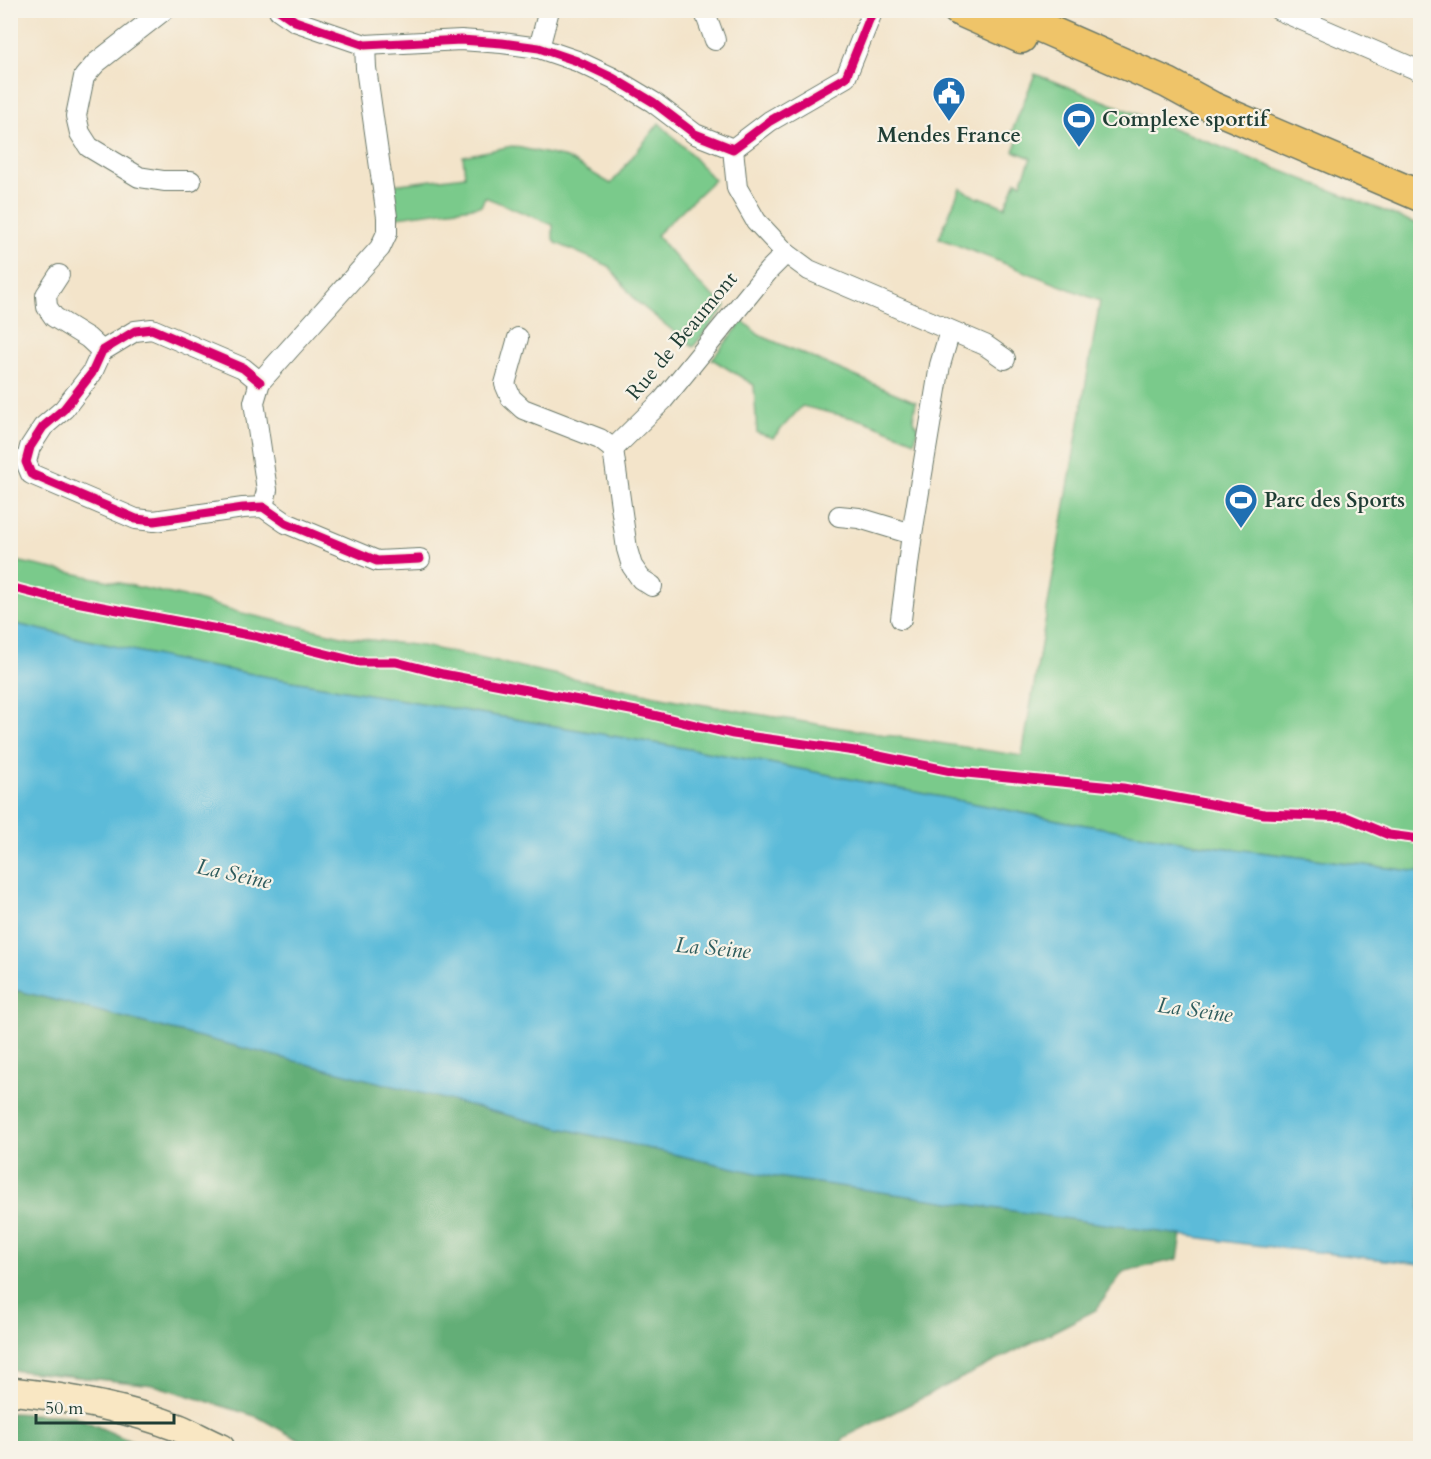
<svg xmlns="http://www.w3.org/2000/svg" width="1431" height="1459" font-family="Cardo,serif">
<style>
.green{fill:#7aca8b;stroke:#4c8460;stroke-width:1.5}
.forest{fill:#63ae77;stroke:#417656;stroke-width:1.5}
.water{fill:#5bbbd9;stroke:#3d7c86;stroke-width:1.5}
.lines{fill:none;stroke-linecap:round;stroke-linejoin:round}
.minor-casing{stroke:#697768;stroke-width:22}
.secondary-casing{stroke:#697768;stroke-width:30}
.primary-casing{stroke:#697768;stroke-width:33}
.minor{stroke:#fff;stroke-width:20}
.secondary{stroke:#f9e7c3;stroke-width:27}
.primary{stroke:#efc469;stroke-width:30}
.cycleway-casing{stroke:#f7f3e8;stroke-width:13}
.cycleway{stroke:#d6006c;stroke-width:9}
.labels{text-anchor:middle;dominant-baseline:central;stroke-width:4.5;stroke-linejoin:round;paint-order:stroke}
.poi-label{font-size:21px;font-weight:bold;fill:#1f3d34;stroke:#f7f3e8;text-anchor:start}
.street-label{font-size:21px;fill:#1f3d34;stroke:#f7f3e8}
.water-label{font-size:22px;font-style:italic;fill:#2e5c5d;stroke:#f7f3e8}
</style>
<rect width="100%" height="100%" fill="#f7f3e8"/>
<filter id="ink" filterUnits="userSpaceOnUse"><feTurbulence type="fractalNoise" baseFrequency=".0167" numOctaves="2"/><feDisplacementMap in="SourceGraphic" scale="12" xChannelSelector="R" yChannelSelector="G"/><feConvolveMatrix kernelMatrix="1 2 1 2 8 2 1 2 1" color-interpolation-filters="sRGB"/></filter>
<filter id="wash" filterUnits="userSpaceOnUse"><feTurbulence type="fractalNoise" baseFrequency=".008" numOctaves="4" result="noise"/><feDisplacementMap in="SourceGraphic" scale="24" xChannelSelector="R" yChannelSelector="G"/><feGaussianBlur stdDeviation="1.35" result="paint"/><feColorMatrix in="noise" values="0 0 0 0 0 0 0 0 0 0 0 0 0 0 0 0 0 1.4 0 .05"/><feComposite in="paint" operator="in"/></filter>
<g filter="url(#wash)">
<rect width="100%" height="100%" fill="#f3e4ca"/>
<g class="green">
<path d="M 1035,74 L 1420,225 L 1420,872 L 1203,845 L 1068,822 L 764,762 L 194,664 L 11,623 L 11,560 L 194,599 L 242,613 L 346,637 L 422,646 L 676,700 L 822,725 L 1022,756 L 1100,301 L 939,238 L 960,188 L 979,199 L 980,197 L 1005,207 L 1016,181 L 1021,183 L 1031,158 L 1014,151 L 1019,138 L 1011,134 Z"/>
<path d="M 659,123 L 689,152 L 714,180 L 656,235 L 699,284 L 726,306 L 693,347 L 636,301 L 609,266 L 556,243 L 553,238 L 553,225 L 485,197 L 481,206 L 397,217 L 392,185 L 465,176 L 463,156 L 512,146 L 567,158 L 611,184 Z"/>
<path d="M 743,321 L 759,335 L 916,402 L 913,420 L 918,427 L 915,441 L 865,421 L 802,406 L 773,438 L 757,433 L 754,385 L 712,359 Z"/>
</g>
<g class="forest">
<path d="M 11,989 L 547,1125 L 769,1176 L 1182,1235 L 1178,1259 L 1123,1272 L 1096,1310 L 845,1437 L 838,1448 L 313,1448 L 258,1417 L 154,1385 L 11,1370 Z"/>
<path d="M 10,1413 L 74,1416 L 146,1448 L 11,1448 Z"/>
</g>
<path class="water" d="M 11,623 L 194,664 L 764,762 L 1068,822 L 1203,845 L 1420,872 L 1420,1264 L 1237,1243 L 769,1176 L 547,1125 L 11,989 Z"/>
</g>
<g filter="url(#ink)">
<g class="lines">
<defs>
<g id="minor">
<path d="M 164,10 L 96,63 L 84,77 L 76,116 L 80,133 L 89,147 L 139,177 L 164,181 L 191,181"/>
<path d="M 279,10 L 295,21 L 365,45 L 461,40 L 502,43 L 539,48 L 577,61 L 613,78 L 653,102 L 695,134 L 733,149 L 770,121 L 846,77 L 873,10"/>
<path d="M 704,10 L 715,40"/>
<path d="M 1279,10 L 1420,71"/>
<path d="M 539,48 L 549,10"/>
<path d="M 733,149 L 737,188 L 756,221 L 786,253 L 809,270 L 985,345 L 1005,359"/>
<path d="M 59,275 L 46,295 L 47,307 L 54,317 L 88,338 L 102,351"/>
<path d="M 518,338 L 505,384 L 511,398 L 523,409 L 600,439 L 613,449 L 627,549 L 632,566 L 641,579 L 652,586"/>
<path d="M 260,382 L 243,368 L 152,329 L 135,331 L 102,351 L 92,373 L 64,409 L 43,427 L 30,447 L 26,462 L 31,474 L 136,519 L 154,521 L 243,508 L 263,507 L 286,523 L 377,561 L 420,559"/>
<path d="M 613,449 L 663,400 L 769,270 L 786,253"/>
<path d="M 263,507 L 267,490 L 254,402 L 260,382 L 380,248 L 387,233 L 387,217 L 366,68 L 365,45"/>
<path d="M 839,516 L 859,518 L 912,534"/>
<path d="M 901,619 L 912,534 L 940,365 L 950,331"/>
</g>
<path id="secondary" d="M 10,1391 C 67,1397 125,1407 179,1428 C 193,1434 207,1442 221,1448"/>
<g id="primary">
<path d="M 958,10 L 1021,38"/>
<path d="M 1002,10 L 1168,83 L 1212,107 L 1420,196"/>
</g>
</defs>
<use href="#minor" class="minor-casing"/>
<use href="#secondary" class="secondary-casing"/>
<use href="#primary" class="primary-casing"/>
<use href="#minor" class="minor"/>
<use href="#secondary" class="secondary"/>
<use href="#primary" class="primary"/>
<defs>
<g id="cycleway">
<path d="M 279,10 L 295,21 L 365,45 L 461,40 L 502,43 L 539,48 L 577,61 L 613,78 L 653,102 L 695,134 L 733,149 L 770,121 L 846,77 L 873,10"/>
<path d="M 260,382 L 243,368 L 152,329 L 135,331 L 102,351 L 92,373 L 64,409 L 43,427 L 30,447 L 26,462 L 31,474 L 136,519 L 154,521 L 243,508 L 263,507 L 286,523 L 377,561 L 420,559"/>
<path d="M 10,587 L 45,596 L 254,636 L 359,662 L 396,662 L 443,674 L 636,711 L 733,734 L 855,751 L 956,772 L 1123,788 L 1264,814 L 1346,817 L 1389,835 L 1420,839"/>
</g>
</defs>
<use href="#cycleway" class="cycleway-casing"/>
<use href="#cycleway" class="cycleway"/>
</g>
</g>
<defs>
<symbol id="civic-pin" viewBox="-11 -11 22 30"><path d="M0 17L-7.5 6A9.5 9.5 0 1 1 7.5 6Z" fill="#1f6fb2" stroke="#f7f3e8"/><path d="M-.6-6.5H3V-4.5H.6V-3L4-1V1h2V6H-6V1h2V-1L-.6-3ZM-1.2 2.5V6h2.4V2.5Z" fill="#fff"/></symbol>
<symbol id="stadium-pin" viewBox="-11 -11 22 30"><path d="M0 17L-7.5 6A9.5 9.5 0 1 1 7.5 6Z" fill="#1f6fb2" stroke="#f7f3e8"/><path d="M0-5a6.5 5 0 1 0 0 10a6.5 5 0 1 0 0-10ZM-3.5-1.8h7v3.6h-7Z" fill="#fff"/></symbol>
</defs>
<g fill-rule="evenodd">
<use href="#civic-pin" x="930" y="74" width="38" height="52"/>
<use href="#stadium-pin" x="1060" y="100" width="38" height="52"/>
<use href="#stadium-pin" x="1222" y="481" width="38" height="52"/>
</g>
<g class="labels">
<g class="poi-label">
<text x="1102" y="119">Complexe sportif</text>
<text x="949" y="135" text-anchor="middle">Mendes France</text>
<text x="1264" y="500">Parc des Sports</text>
</g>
<g class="street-label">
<text transform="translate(682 336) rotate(-50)">Rue de Beaumont</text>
</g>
<g class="water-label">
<text transform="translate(234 874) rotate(12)">La Seine</text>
<text transform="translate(713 948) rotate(5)">La Seine</text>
<text transform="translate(1195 1010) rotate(8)">La Seine</text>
</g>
</g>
<rect width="1431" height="1459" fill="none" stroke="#f7f3e8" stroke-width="36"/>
<path d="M36 1414v9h138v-9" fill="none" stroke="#1f3d34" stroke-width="3"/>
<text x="45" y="1414" font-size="18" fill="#1f3d34" stroke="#f7f3e8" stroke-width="4.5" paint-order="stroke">50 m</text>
</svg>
